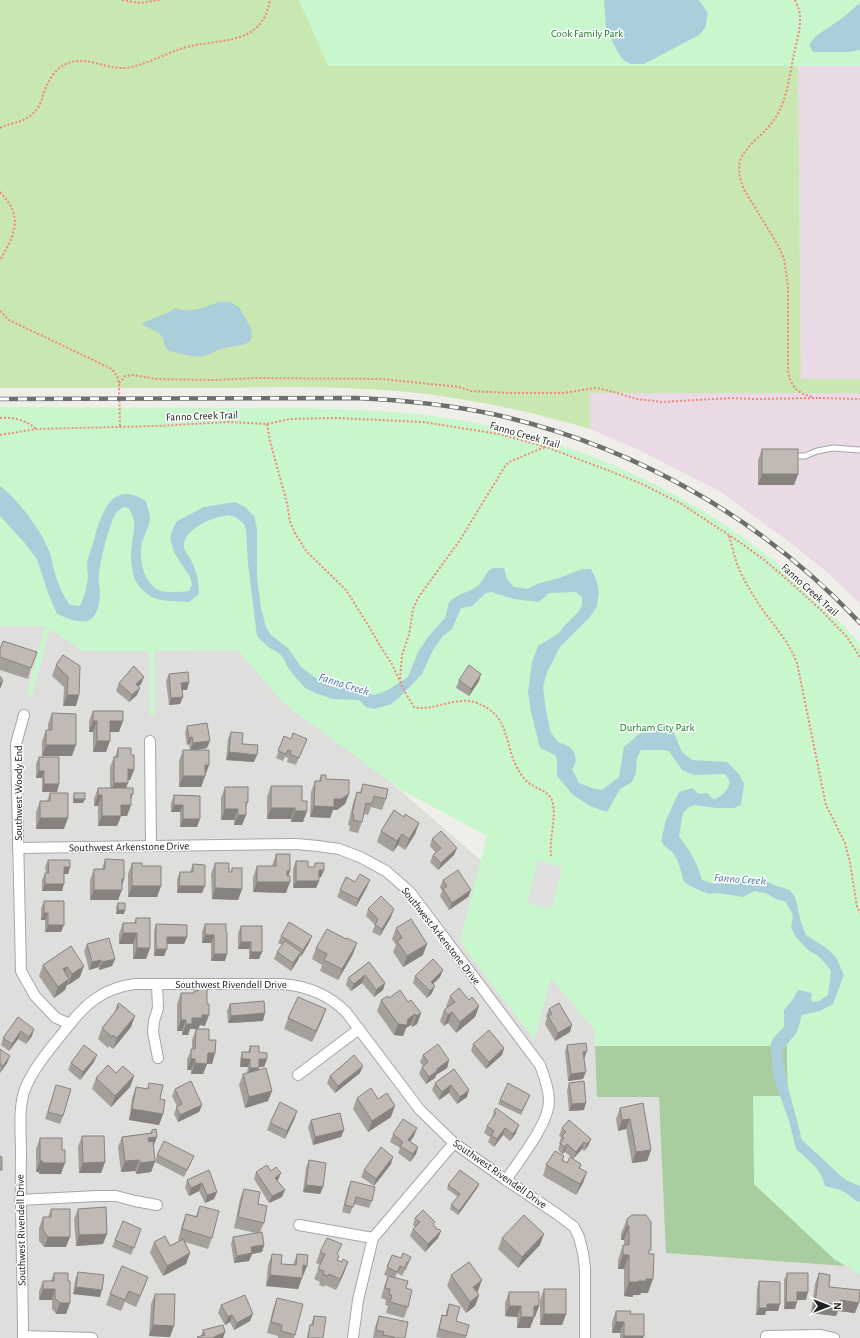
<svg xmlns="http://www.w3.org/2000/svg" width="860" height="1338" font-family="'Alegreya Sans',sans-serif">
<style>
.residential{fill:#dededd}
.industrial{fill:#e9dae6}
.grass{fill:#c9e7b1}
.forest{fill:#aacd9f}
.park{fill:#c8f7ce}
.parking{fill:#e0e0e0}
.water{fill:#abcedb}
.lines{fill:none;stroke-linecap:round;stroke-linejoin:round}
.service-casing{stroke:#a7a7a7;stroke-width:7}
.minor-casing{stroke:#a7a7a7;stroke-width:12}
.path{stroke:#f38876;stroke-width:2;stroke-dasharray:2 2;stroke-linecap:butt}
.service{stroke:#fff;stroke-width:5}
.minor{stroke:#fff;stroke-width:10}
.rail-casing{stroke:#6e6e6e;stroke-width:4.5}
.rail{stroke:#fff;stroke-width:3;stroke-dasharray:9;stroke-linecap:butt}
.wall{fill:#a6a09b}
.shaded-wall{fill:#87827e}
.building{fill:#c1bab4;stroke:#87827e}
.labels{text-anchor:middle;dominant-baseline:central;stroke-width:3;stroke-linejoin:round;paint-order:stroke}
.park-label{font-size:11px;fill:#127b1f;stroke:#fff}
.street-label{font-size:11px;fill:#202020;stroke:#fff}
.water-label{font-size:12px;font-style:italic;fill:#4e76a4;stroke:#fff}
</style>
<rect width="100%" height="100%" fill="#f0eee8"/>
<path class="residential" d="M 0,609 L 238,650 L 753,1096 L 860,1162 L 860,1338 L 0,1338 Z"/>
<g class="industrial">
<path d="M 798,66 L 860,66 L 860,379 L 801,379 Z"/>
<path d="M 590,393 L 860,393 L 860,604 L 829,574 L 796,547 L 721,492 L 637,449 L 590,429 Z"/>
</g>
<path class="grass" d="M 0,0 L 299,0 L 329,66 L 798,66 L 801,379 L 860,379 L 860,393 L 590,393 L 590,429 C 533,412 476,400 418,393 C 354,386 291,387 227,388 C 151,388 76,388 0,388 Z"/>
<path class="forest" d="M 595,1046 L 787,1046 L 788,1096 L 753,1096 L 834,1259 L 846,1266 L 666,1253 L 659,1097 L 597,1097 Z"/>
<g class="park">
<path d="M 299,0 L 860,0 L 860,66 L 328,66 Z"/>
<path d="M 0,407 C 78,407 155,408 233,408 C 300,408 367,408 433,416 C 596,437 753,519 860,644 L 860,1274 L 834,1259 L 754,1184 L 753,1096 L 788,1096 L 787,1046 L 595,1046 L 595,1031 L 551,978 L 534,1040 L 460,942 L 487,836 L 400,789 L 283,703 L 238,650 L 154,651 L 155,715 L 150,715 L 149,651 L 83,651 L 50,629 L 32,696 L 27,694 L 45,626 L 0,626 Z"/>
</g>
<path class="parking" d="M 538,860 L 562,867 L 552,908 L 527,904 Z"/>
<g class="water">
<path d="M 604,0 L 699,0 L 708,13 L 705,28 L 699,35 L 644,64 L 631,64 L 623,60 L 617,51 L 606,28 Z"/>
<path d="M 860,3 L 860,50 L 849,52 L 813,52 L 809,45 L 816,36 L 841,19 Z"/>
<path d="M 219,302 L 230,302 L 239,307 L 251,328 L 252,334 L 250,342 C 241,346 235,346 225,348 C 218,349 211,354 204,356 C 194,358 177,353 167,350 C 165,346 164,339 161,335 C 156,329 146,329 142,323 L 167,313 L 176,308 C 191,314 204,307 219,302 Z"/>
<path d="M 0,486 C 19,500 42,532 50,553 C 52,560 53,567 55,574 C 59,585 63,596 70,605 L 80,606 C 83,599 86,590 87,582 C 89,576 87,570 87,564 C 88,556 92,547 94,540 C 101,513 112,479 146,501 C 147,507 150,514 150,519 C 149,528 144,535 142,543 C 138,559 144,585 161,591 C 169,593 181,592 189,591 L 192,585 L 190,577 L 175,554 L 170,539 L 172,530 L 177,521 L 204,507 L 235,502 L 245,507 L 254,516 L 257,529 L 257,578 L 261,608 L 266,627 L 271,635 L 288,648 L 301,667 L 320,681 L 330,685 L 375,695 L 388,690 L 408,677 L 418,652 L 428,637 L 445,618 L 449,602 L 457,596 L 471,590 L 480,584 L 488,571 L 493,568 L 504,568 L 507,579 L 514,587 L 527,589 L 540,583 L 559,578 L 582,569 L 591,569 L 596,579 L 599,592 L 597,606 L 590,617 L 560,647 L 547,672 L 543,687 L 546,711 L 551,733 L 559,743 C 572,744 581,757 572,769 L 579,783 L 592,788 L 602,790 L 619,777 L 624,747 L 639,734 L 664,723 L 671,726 L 682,752 L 692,760 L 727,762 L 739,774 L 744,784 L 741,805 L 734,808 L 716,808 L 695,805 L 689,807 L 683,813 L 679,836 C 689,850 698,863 702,880 L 715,884 L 723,882 L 732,883 L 765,881 L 777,886 L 790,890 L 795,897 L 801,922 L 806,935 L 825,947 L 836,957 L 844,975 L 833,1004 L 820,1011 L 802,1015 L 797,1032 L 782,1051 L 787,1083 L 802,1140 L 841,1176 L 848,1181 L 860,1186 L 860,1202 C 854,1201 852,1197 847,1194 C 841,1189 832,1188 825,1186 L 822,1177 L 816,1167 L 796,1149 L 789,1121 L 774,1079 L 772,1065 L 771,1043 L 774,1037 L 784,1027 L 784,1010 L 793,999 L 798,990 L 812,993 L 811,998 L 812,1002 L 819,1001 L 828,995 L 831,971 L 825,963 L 818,956 L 808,950 L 796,937 L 791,928 L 793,916 L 786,902 L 776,899 L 765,893 L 754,891 L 743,897 L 718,893 L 709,894 L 694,888 L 684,882 C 681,871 679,860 672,852 C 667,848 664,846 661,841 L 666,820 L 679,792 L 692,788 L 699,794 L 707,793 L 713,799 C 720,799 732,787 729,780 C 728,777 726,776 725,774 L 694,775 L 682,770 L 669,751 L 664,750 L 641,750 L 637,758 L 636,772 L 632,782 L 620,789 L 607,812 L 590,806 L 573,795 L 557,776 L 557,759 L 555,755 L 540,748 L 531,712 L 528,692 L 532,662 L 538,646 L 559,633 L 565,625 L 578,612 L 582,605 L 582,597 L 576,592 L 549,593 L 539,602 L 513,599 L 492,592 L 486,593 L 472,606 L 461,608 L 452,629 L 442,637 L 433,650 L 422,674 L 398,699 L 389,705 L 374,709 L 366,707 L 359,700 L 333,699 L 318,694 L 305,688 L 296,678 L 287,666 L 284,659 L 279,653 L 268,647 L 257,636 L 248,564 L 246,530 L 244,524 L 236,517 C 232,516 228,515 224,516 C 210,518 181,531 184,548 C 185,552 188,555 190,558 C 196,569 199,582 199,594 L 189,602 C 179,601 161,602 152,597 C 148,595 141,589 138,585 C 131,575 130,555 132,543 C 134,530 137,519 128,508 L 123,507 C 121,509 118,511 116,513 C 110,521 99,565 99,575 C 98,581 100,588 100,594 C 98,628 82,625 57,614 L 48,593 L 37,559 L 23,541 L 0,516 Z"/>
</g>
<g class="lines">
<defs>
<path id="service" d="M 793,456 L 805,456 L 817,451 L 833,448 L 860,450"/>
<g id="minor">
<path d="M 24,715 L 16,744 L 21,971 L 35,996 L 56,1018 L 70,1024"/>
<path d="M 150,741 L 151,846"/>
<path d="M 18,848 L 296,844 L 318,846 L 339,849 L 360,857 L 386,871 L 410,892 L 540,1065 C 544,1076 549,1088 549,1101 C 549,1124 519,1160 506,1180"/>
<path d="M 157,984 L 158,1008 L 154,1021 L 153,1032 L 158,1058"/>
<path d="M 298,1075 L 359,1029"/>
<path d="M 20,1200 L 97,1196 L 116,1196 L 135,1201 L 157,1205"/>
<path d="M 299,1225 L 373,1238"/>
<path d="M 23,1336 L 92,1338"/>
<path d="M 23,1338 C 23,1276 20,1215 21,1153 C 21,1133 18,1108 25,1089 C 34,1067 51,1048 66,1029 C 85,1004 103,988 135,984 L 282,984 C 307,986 329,995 346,1012 L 420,1110 L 454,1143 L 506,1180 L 557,1214 L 574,1227 L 579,1237 L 583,1253 L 585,1268 L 585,1338"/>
<path d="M 353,1338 L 358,1300 L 373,1238 L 454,1143"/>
<path d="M 766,1338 L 766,1336 L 821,1335 L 834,1338"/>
</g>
</defs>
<use href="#service" class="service-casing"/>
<use href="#minor" class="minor-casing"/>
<g class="path">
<path d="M 122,0 L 140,3 L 160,0"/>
<path d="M 795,0 C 798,7 801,14 800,21 C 800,32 796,43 794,54 C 789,78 787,104 771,124 C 764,133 745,148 741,158 C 737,170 740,181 745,191 L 779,247 L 784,259 L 788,286 L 788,371 C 790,386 798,394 813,397"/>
<path d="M 0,128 C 16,120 23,125 37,109 C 40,105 42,100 43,95 C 48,81 54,69 68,63 C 87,56 106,69 125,68 C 144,66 162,55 180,49 C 215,37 262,49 270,0"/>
<path d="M 0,192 C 24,217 15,234 0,260"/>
<path d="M 0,311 L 9,320 L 112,369 L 118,378 L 119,383 L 120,426"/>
<path d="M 119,383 L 125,376 L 133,375 L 156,379 L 213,380 L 256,378 L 382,379 L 459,387 L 471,391 L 509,393 L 563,393 L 595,388 L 607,390 L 637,399 L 662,402 L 731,398 L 754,399 L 819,398"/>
<path d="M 819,398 L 860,399"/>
<path d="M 0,418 C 13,417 26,420 36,429"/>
<path d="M 267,424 L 270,441 L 287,503 L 290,522 L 296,535 L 307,552 L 346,590 L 368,625 L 379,644 L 392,664 L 405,692 L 414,707 C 435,712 455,695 477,703 C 511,716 503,743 518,769 C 521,775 526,782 532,785 C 541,791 551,792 553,804 C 556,821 549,839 551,856"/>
<path d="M 0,435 L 36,429 L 157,426 L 227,422 L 267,424 L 290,419 L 336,418 L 423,422 L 499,434 L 546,447 L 610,471 L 642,484 L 680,503 L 738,541 L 763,559 L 790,582 L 821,610 L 846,636 L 860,657"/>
<path d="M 729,536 C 733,548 735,561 740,571 C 746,584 753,595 760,606 C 773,625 789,641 797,663 L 826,805 L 845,843 L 850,863 L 857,907 L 860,913"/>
<path d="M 400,679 L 402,655 L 409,635 L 413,609 L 418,598 L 460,540 L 505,466 L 509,462 L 545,447"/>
</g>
<use href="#service" class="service"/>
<use href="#minor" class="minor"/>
<defs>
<path id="rail" d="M 0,399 L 356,398 C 404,400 451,405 497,415 C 636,447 763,519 860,623"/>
</defs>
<use href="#rail" class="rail-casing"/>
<use href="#rail" class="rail"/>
</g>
<g class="wall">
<path d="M 762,449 L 798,474 L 794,485 L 758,485 L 758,460 Z"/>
<path d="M 0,648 L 31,668 L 28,679 L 0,670 Z"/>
<path d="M 63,655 L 76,706 L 63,706 L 64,687 L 52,676 L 56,665 Z"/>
<path d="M 169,674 L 189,682 L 187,690 L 182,690 L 180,704 L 169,705 L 166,681 Z"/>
<path d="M 459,680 L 479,681 L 469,696 L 456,688 Z"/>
<path d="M 119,683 L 141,684 L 139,686 L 137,695 L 129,702 L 116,691 Z"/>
<path d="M 93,711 L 119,732 L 110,732 L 106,752 L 93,752 L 93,732 L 89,732 L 89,721 Z"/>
<path d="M 52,713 L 72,756 L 42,756 L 42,741 L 46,730 L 48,730 L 48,724 Z"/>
<path d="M 187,726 L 207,748 L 195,750 L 209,765 L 201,787 L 179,787 L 179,761 L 183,750 L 190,750 L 189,744 L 187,745 L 185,733 Z"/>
<path d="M 231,732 L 242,744 L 254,762 L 226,760 L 228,739 Z"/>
<path d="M 284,736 L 304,746 L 296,765 L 287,762 L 288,758 L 285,757 L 283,761 L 276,758 Z"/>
<path d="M 118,748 L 131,755 L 134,770 L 130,780 L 128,780 L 126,788 L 131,801 L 131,805 L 127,816 L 121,816 L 117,826 L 98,826 L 98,806 L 94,806 L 94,799 L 98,788 L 110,788 L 110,767 L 114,757 L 115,757 Z"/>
<path d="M 39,757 L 59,784 L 57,792 L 42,792 L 42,778 L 36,778 L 36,764 Z"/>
<path d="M 321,775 L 326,779 L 349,794 L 345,804 L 337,810 L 333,810 L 330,818 L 310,817 L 311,792 L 315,781 L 319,781 Z"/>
<path d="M 363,784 L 386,799 L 382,810 L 371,807 L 368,815 L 364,814 L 362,822 L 358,833 L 349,831 L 350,826 L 348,825 L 353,803 L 357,792 L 360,792 Z"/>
<path d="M 271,786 L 302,801 L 303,822 L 291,822 L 291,819 L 267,819 L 267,797 Z"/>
<path d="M 225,787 L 248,802 L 246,808 L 246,815 L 242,825 L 234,825 L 234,820 L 221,820 L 221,798 Z"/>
<path d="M 50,793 L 64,829 L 36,829 L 36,812 L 40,801 L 47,801 Z"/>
<path d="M 74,793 L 83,803 L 73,803 L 73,797 Z"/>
<path d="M 174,795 L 200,796 L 197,827 L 180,827 L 180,812 L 171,812 L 171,803 Z"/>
<path d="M 404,817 L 419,823 L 415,834 L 405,850 L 398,845 L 393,852 L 377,842 L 381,831 Z"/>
<path d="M 432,839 L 457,848 L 454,855 L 438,870 L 430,862 L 433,855 L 436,853 L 430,846 Z"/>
<path d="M 276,854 L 290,871 L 288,876 L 286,893 L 253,892 L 253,877 L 257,866 L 272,866 Z"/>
<path d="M 105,859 L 124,879 L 118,900 L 90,900 L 90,880 L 94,869 L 102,869 Z"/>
<path d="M 48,860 L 70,867 L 68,874 L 64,874 L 62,891 L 42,891 L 42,880 L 45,873 L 46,873 L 45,867 Z"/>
<path d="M 296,861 L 308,867 L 314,867 L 315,863 L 324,870 L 321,877 L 319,877 L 319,881 L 316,888 L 293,888 L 293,869 Z"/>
<path d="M 132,863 L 142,866 L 161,886 L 157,897 L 128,897 L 128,874 Z"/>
<path d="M 215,863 L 229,872 L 231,872 L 232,868 L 242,889 L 238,900 L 212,899 L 211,874 Z"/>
<path d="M 193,864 L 202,893 L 177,893 L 177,879 L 180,872 L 190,872 Z"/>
<path d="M 443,880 L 471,890 L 468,897 L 449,910 L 440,896 L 442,891 L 440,887 Z"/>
<path d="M 355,882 L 367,887 L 356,907 L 337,897 L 340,890 Z"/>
<path d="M 44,901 L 61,932 L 45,932 L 45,920 L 41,920 L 41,909 Z"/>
<path d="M 118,903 L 124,914 L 116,914 L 116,907 Z"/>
<path d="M 368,909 L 391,917 L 380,936 L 372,932 L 375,925 L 366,916 Z"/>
<path d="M 136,918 L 150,948 L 146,959 L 133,959 L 133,944 L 119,944 L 119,934 L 123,923 L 134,923 Z"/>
<path d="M 156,924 L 187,937 L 184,944 L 167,944 L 164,956 L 154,956 L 154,931 Z"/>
<path d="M 205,924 L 226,924 L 225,961 L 211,961 L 211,943 L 202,943 L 202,932 Z"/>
<path d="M 241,926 L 262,952 L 259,959 L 249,959 L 249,949 L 238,949 L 238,933 Z"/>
<path d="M 396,928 L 423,955 L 403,967 L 393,952 L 396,945 L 392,939 Z"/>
<path d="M 281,936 L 312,936 L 309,943 L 301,957 L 300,956 L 298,960 L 291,971 L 274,959 L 277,952 L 282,945 L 278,943 Z"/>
<path d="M 87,944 L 115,959 L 112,966 L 99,970 L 99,967 L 89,970 L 84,951 Z"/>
<path d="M 71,946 L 80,977 L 68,985 L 67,985 L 65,990 L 54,998 L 39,976 L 43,965 Z"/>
<path d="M 316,948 L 353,954 L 338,980 L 320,971 L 322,965 L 312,959 Z"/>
<path d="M 369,962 L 385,983 L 383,990 L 374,997 L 362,983 L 351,991 L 346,985 L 348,978 Z"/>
<path d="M 443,970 L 440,977 L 433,984 L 432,993 L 427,998 L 413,983 L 415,976 Z"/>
<path d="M 198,987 L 205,1026 L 200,1025 L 198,1029 L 209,1040 L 215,1053 L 212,1064 L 207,1064 L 203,1074 L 191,1074 L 191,1070 L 187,1070 L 187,1059 L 192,1049 L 192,1040 L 196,1029 L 190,1029 L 188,1035 L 182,1035 L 182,1031 L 177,1031 L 177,1004 L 181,993 L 193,993 L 194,991 L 197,991 Z"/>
<path d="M 450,996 L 469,1000 L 479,1006 L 475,1017 L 456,1033 L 448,1023 L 444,1026 L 440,1021 L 444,1010 L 447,1008 L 446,1007 Z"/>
<path d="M 389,998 L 408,1002 L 421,1013 L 417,1024 L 412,1027 L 411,1025 L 406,1028 L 403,1036 L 394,1035 L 377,1011 L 381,1000 Z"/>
<path d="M 119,1003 L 131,1027 L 113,1049 L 109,1046 L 108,1048 L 98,1039 L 102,1028 L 114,1013 L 117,1005 Z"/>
<path d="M 230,1004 L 263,1021 L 228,1023 L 227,1011 Z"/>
<path d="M 326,1009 L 322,1020 L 312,1042 L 284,1029 L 288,1018 Z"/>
<path d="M 549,1009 L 570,1032 L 555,1041 L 545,1024 L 547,1018 L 546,1016 Z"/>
<path d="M 18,1017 L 32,1036 L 26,1044 L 18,1039 L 9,1051 L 1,1045 L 3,1038 Z"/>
<path d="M 473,1044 L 504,1048 L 502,1055 L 486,1069 L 471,1051 Z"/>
<path d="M 567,1045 L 584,1059 L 583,1079 L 568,1081 L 565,1052 Z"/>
<path d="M 250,1046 L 259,1052 L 267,1059 L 264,1067 L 259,1067 L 259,1070 L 272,1091 L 268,1101 L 245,1108 L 239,1085 L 243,1074 L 247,1073 L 248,1067 L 240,1067 L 240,1060 L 242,1052 L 248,1052 Z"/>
<path d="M 0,1049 L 7,1063 L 0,1073 Z"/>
<path d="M 423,1055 L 449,1060 L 447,1068 L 436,1075 L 435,1078 L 426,1084 L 419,1074 L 422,1067 L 423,1066 L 420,1062 Z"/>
<path d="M 94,1062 L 80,1080 L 68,1070 L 71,1063 Z"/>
<path d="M 454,1069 L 467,1097 L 457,1104 L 449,1093 L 439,1100 L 432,1090 L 435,1083 Z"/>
<path d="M 116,1073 L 134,1076 L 130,1087 L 111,1107 L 92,1089 L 96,1078 Z"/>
<path d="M 360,1073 L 335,1093 L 327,1083 L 330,1076 Z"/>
<path d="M 149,1083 L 163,1114 L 159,1125 L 129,1120 L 132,1098 L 136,1087 L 147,1089 Z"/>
<path d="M 569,1083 L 584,1110 L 569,1111 L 567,1090 Z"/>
<path d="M 56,1085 L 63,1116 L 60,1124 L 45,1119 Z"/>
<path d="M 175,1089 L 202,1105 L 199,1112 L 178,1122 L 174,1114 L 177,1106 L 172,1096 Z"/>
<path d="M 530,1095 L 521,1115 L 498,1104 L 500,1100 Z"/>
<path d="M 357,1098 L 378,1099 L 391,1117 L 368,1132 L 353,1109 Z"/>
<path d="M 643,1103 L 651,1150 L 647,1161 L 632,1163 L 626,1129 L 618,1131 L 616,1119 L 620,1108 Z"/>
<path d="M 494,1111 L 516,1133 L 510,1141 L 503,1135 L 494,1147 L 488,1142 L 490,1137 L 484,1133 L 487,1126 L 492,1119 Z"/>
<path d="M 295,1118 L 285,1139 L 267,1130 L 270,1123 Z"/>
<path d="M 311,1120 L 341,1137 L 313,1145 L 308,1127 Z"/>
<path d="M 562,1128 L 591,1139 L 588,1146 L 584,1151 L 582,1149 L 573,1159 L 565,1152 L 562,1154 L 558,1150 L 560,1144 L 559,1144 L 561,1137 L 559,1136 Z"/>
<path d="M 152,1130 L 155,1161 L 157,1155 L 191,1163 L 184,1177 L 155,1162 L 151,1172 L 136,1174 L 135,1171 L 121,1172 L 118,1147 L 122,1137 L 150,1133 Z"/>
<path d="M 393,1134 L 414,1136 L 410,1141 L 418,1147 L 416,1154 L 410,1162 L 398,1153 L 400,1148 L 390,1142 Z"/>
<path d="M 82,1136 L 105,1162 L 101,1173 L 79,1173 L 78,1147 Z"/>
<path d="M 40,1138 L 61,1174 L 39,1174 L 39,1172 L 36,1172 L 36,1149 Z"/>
<path d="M 564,1156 L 563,1160 L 567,1163 L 581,1164 L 580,1168 L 583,1183 L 576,1195 L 543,1176 L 546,1165 Z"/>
<path d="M 309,1160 L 323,1187 L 320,1194 L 303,1192 L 306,1168 Z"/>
<path d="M 391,1164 L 374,1186 L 361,1177 L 364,1170 Z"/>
<path d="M 209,1170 L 217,1192 L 214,1199 L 205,1203 L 199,1191 L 189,1196 L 185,1188 L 187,1180 Z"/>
<path d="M 256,1172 L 278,1180 L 277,1181 L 282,1197 L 269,1203 L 254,1179 Z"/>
<path d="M 351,1181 L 372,1201 L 369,1208 L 354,1204 L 350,1214 L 342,1212 L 348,1188 Z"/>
<path d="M 479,1184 L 478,1187 L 458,1215 L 450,1209 L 451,1205 L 458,1197 L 447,1189 L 448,1185 Z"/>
<path d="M 244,1189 L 258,1204 L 264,1223 L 260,1232 L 264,1245 L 262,1252 L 252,1254 L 249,1261 L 234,1263 L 231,1244 L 233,1237 L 256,1233 L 234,1228 L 240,1199 Z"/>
<path d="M 200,1206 L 212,1238 L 208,1249 L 185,1242 L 190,1253 L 186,1264 L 163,1276 L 150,1253 L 154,1242 L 170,1246 L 179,1241 L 178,1240 L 182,1225 L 186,1214 L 196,1216 Z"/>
<path d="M 51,1209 L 66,1247 L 44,1247 L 39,1241 L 39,1228 L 43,1217 L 48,1217 Z"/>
<path d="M 78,1209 L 103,1244 L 76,1246 L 74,1219 Z"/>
<path d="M 415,1218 L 434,1226 L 438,1230 L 441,1231 L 438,1238 L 425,1252 L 410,1236 L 413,1229 L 415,1227 L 413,1225 Z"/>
<path d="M 627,1219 L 650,1254 L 648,1293 L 641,1293 L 640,1295 L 633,1295 L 633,1297 L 624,1296 L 624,1269 L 618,1269 L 618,1260 L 623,1245 L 624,1245 L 624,1240 L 621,1240 L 621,1234 Z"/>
<path d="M 139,1236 L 131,1255 L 112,1247 L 115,1240 Z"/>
<path d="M 502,1238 L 540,1245 L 518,1268 L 498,1249 Z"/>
<path d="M 320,1252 L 338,1255 L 338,1260 L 342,1262 L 348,1262 L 344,1273 L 336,1290 L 325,1285 L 324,1287 L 319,1285 L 320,1282 L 314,1279 L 320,1265 L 316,1263 Z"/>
<path d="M 272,1254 L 281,1264 L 293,1265 L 297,1254 L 303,1276 L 302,1276 L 298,1289 L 266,1286 L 268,1265 Z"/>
<path d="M 392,1255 L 401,1258 L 411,1257 L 406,1270 L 405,1270 L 402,1276 L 397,1273 L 395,1278 L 406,1288 L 408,1307 L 404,1318 L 386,1313 L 388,1306 L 385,1305 L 386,1300 L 381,1298 L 384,1287 L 388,1276 L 384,1275 Z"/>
<path d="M 78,1272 L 100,1297 L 73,1294 L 75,1280 Z"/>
<path d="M 54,1273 L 68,1281 L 70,1303 L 66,1314 L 56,1314 L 52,1309 L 52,1300 L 39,1300 L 39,1291 L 43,1281 L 51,1281 Z"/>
<path d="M 787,1273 L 806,1300 L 797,1300 L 795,1309 L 784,1309 L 784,1280 Z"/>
<path d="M 819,1273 L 829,1287 L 855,1313 L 838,1311 L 836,1316 L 811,1313 L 815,1284 Z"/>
<path d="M 451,1275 L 478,1291 L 477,1292 L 479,1295 L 475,1306 L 466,1313 L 447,1286 Z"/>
<path d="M 148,1277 L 136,1307 L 125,1302 L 121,1311 L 106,1305 L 110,1294 Z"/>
<path d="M 759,1281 L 778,1311 L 766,1311 L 765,1315 L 756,1315 L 757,1289 Z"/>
<path d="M 544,1289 L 566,1314 L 562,1325 L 540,1325 L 540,1300 Z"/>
<path d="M 509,1292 L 539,1306 L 530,1328 L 517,1328 L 517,1317 L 505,1316 L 505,1303 Z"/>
<path d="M 155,1294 L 170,1337 L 149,1336 L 151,1304 Z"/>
<path d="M 277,1298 L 295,1335 L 294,1338 L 278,1338 L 278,1336 L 267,1333 L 273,1309 Z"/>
<path d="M 449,1304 L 456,1321 L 469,1325 L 466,1338 L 441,1338 L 436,1337 L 440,1322 L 442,1315 L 446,1316 L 446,1311 Z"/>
<path d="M 221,1305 L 250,1321 L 234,1330 L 230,1322 L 225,1325 L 218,1313 Z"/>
<path d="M 616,1311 L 630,1314 L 643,1338 L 620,1338 L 620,1333 L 612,1333 L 612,1322 Z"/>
<path d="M 314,1316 L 323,1338 L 307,1338 L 308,1332 L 310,1325 L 311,1325 Z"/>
<path d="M 379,1316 L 405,1338 L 373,1338 L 375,1327 Z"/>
<path d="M 203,1330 L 225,1332 L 223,1338 L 197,1338 L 197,1337 L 201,1336 Z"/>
</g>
<g class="shaded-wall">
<path d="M 762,474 L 798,474 L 794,485 L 758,485 Z"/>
<path d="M 481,674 L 479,681 L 469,696 L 471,689 Z"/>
<path d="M 144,677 L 141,684 L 134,691 L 136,684 Z"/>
<path d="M 3,681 L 0,689 L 0,683 Z"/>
<path d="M 189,682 L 187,690 L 179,690 L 181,683 Z"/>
<path d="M 140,688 L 137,695 L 129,702 L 132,695 Z"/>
<path d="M 67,695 L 79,695 L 76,706 L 63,706 Z"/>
<path d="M 183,697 L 180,704 L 169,705 L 171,698 Z"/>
<path d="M 93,721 L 97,721 L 93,732 L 89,732 Z"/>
<path d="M 110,721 L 123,721 L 119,732 L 106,732 Z"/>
<path d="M 192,737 L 189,744 L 187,745 L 189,738 Z"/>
<path d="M 97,741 L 110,741 L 106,752 L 93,752 Z"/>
<path d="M 210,741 L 207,748 L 190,751 L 193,743 Z"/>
<path d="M 46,745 L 76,745 L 72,756 L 42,756 Z"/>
<path d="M 229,752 L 257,755 L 254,762 L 226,760 Z"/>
<path d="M 205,765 L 209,765 L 201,787 L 179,787 L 183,776 Z"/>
<path d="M 128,769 L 134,770 L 130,780 L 124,780 Z"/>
<path d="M 39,771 L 44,771 L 42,778 L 36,778 Z"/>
<path d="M 114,783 L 128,783 L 124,794 L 110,794 Z"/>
<path d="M 44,784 L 59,784 L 57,792 L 42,792 Z"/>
<path d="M 131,794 L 133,794 L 129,804 Z"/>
<path d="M 349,794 L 345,804 L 337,810 L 333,810 L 330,818 L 310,817 L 314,806 Z"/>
<path d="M 98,795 L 102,795 L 98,806 L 94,806 Z"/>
<path d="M 74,799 L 85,799 L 83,803 L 73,803 Z"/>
<path d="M 121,805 L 131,805 L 127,816 L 121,816 L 117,826 L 98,826 L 102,816 Z"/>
<path d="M 174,805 L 183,805 L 180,812 L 171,812 Z"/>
<path d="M 271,808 L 295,808 L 291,819 L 267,819 Z"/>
<path d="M 225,809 L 238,809 L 234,820 L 221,820 Z"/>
<path d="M 295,811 L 307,811 L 303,822 L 291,822 Z"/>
<path d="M 238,815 L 246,815 L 242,825 L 234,825 Z"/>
<path d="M 40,818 L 68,818 L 64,829 L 36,829 Z"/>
<path d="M 183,819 L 200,819 L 197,827 L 180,827 Z"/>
<path d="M 419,823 L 415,834 L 405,850 L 409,839 Z"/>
<path d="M 402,834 L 398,845 L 393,852 L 397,841 Z"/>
<path d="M 457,848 L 454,855 L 438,870 L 441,863 Z"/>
<path d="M 64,867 L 70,867 L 68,874 L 62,874 Z"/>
<path d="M 319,870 L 324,870 L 321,877 L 316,877 Z"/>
<path d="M 287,871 L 290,871 L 286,882 L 290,882 L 286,893 L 253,892 L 257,882 Z"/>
<path d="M 122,879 L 124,879 L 120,890 L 122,890 L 118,900 L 90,900 L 94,890 Z"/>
<path d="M 370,880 L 367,887 L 356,907 L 358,899 Z"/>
<path d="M 296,881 L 319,881 L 316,888 L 293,888 Z"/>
<path d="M 45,884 L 64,884 L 62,891 L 42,891 Z"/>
<path d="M 132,886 L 161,886 L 157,897 L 128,897 Z"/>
<path d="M 179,886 L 205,886 L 202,893 L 177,893 Z"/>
<path d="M 215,888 L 242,889 L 238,900 L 212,899 Z"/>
<path d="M 471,890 L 468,897 L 449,910 L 452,903 Z"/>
<path d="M 394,909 L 391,917 L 380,936 L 382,929 Z"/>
<path d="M 118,910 L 125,910 L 124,914 L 116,914 Z"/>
<path d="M 44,913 L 48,913 L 45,920 L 41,920 Z"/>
<path d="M 48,925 L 64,925 L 61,932 L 45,932 Z"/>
<path d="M 123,933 L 137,933 L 133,944 L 119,944 Z"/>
<path d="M 205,935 L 214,935 L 211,943 L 202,943 Z"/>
<path d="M 312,936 L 309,943 L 301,957 L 303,950 Z"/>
<path d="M 167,937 L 187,937 L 184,944 L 165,944 Z"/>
<path d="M 241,942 L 251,942 L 249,949 L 238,949 Z"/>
<path d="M 357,943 L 353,954 L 338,980 L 342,969 Z"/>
<path d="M 427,944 L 423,955 L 403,967 L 407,956 Z"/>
<path d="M 137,948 L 150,948 L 146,959 L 133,959 Z"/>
<path d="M 156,949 L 167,949 L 164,956 L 154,956 Z"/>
<path d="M 251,952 L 262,952 L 259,959 L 249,959 Z"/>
<path d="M 301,952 L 298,960 L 291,971 L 293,963 Z"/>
<path d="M 214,954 L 227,954 L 225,961 L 211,961 Z"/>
<path d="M 115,959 L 112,966 L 99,970 L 102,962 Z"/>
<path d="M 101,960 L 99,967 L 89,970 L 92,962 Z"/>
<path d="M 84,966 L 80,977 L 68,985 L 72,974 Z"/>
<path d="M 67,967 L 63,978 L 63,969 Z"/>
<path d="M 443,970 L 440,977 L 428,989 L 431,982 Z"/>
<path d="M 365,975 L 362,983 L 351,991 L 354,984 Z"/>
<path d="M 69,979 L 65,990 L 54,998 L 58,987 Z"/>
<path d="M 385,983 L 383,990 L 374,997 L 376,990 Z"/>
<path d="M 435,986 L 432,993 L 427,998 L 430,991 Z"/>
<path d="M 479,1006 L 475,1017 L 456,1033 L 460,1022 Z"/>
<path d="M 326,1009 L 322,1020 L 312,1042 L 316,1031 Z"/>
<path d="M 452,1012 L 448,1023 L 444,1026 L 448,1015 Z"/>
<path d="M 265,1013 L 263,1021 L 228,1023 L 231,1016 Z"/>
<path d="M 421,1013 L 417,1024 L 412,1027 L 416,1016 Z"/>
<path d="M 415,1014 L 411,1025 L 406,1028 L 403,1036 L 394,1035 L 398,1024 Z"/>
<path d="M 202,1015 L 209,1015 L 205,1026 L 200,1025 L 198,1029 L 190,1029 L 188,1035 L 182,1035 L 186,1024 L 192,1018 Z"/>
<path d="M 135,1016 L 131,1027 L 113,1049 L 117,1038 Z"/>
<path d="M 181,1020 L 186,1020 L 182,1031 L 177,1031 Z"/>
<path d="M 572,1025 L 570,1032 L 555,1041 L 558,1033 Z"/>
<path d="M 34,1029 L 32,1036 L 26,1044 L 29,1037 Z"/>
<path d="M 21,1031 L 18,1039 L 9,1051 L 12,1044 Z"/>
<path d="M 504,1048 L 502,1055 L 486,1069 L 489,1062 Z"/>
<path d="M 587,1051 L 584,1059 L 583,1052 Z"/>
<path d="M 208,1053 L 215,1053 L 212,1064 L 204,1063 Z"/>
<path d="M 97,1055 L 94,1062 L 80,1080 L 83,1072 Z"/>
<path d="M 10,1056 L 7,1063 L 0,1073 L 3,1066 Z"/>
<path d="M 191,1059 L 195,1059 L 191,1070 L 187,1070 Z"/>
<path d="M 242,1059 L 250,1059 L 248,1067 L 240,1067 Z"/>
<path d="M 259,1059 L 267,1059 L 264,1067 L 257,1067 Z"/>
<path d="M 449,1060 L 447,1068 L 436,1075 L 435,1078 L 426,1084 L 429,1077 L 437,1069 Z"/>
<path d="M 195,1063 L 207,1064 L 203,1074 L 191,1074 Z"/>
<path d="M 363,1066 L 360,1073 L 335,1093 L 338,1086 Z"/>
<path d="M 250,1068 L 259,1068 L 256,1076 L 247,1076 Z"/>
<path d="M 586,1072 L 583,1079 L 568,1081 L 571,1074 Z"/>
<path d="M 134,1076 L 130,1087 L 111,1107 L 115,1096 Z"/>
<path d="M 451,1085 L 449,1093 L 439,1100 L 442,1092 Z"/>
<path d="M 469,1090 L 467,1097 L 457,1104 L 460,1097 Z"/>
<path d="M 272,1091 L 268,1101 L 245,1108 L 249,1097 Z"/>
<path d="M 586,1103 L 584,1110 L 569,1111 L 572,1104 Z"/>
<path d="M 202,1105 L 199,1112 L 178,1122 L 180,1115 Z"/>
<path d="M 395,1106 L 391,1117 L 368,1132 L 372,1121 Z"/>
<path d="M 132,1109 L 163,1114 L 159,1125 L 129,1120 Z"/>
<path d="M 297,1111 L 295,1118 L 285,1139 L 287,1131 Z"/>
<path d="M 630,1119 L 626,1129 L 618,1131 L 622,1120 Z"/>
<path d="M 519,1125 L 516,1133 L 510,1141 L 513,1134 Z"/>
<path d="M 417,1128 L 414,1136 L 406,1148 L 408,1140 Z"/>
<path d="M 505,1128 L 503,1135 L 494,1147 L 497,1139 Z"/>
<path d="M 344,1130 L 341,1137 L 313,1145 L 315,1137 Z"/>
<path d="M 157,1137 L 153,1148 L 144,1149 L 148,1138 Z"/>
<path d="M 591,1139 L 588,1146 L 584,1151 L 587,1144 Z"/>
<path d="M 584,1142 L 582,1149 L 573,1159 L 576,1152 Z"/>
<path d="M 567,1144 L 565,1152 L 562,1154 L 565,1147 Z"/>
<path d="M 418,1147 L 416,1154 L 410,1162 L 413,1154 Z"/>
<path d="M 651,1150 L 647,1161 L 632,1163 L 636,1152 Z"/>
<path d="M 393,1157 L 391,1164 L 374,1186 L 376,1179 Z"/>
<path d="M 139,1160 L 135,1171 L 121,1172 L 125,1161 Z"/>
<path d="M 40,1161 L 43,1161 L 39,1172 L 36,1172 Z"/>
<path d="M 155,1161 L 151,1172 L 136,1174 L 140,1163 Z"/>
<path d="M 105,1162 L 101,1173 L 79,1173 L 83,1163 Z"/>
<path d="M 42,1163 L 65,1163 L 61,1174 L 39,1174 Z"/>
<path d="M 587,1172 L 583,1183 L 576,1195 L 580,1184 Z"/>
<path d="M 281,1173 L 278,1180 L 272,1185 L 275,1178 Z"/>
<path d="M 202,1183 L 199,1191 L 189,1196 L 191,1188 Z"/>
<path d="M 479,1184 L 478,1187 L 458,1215 L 459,1211 Z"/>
<path d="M 306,1185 L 323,1187 L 320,1194 L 303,1192 Z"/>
<path d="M 285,1190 L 282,1197 L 269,1203 L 272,1196 Z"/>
<path d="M 217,1192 L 214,1199 L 205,1203 L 207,1195 Z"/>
<path d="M 627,1225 L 629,1226 L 624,1240 L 621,1240 Z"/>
<path d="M 441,1231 L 438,1238 L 425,1252 L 428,1244 Z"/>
<path d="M 107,1234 L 103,1244 L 76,1246 L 79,1235 Z"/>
<path d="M 544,1234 L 540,1245 L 518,1268 L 522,1257 Z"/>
<path d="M 48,1237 L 70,1237 L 66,1247 L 44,1247 Z"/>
<path d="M 264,1245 L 262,1252 L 252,1254 L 249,1261 L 234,1263 L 237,1256 L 251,1247 Z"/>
<path d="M 190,1253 L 186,1264 L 163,1276 L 167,1266 Z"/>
<path d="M 623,1255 L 629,1255 L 624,1269 L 618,1269 Z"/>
<path d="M 348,1262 L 344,1273 L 336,1290 L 340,1279 Z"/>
<path d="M 303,1265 L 307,1266 L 303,1276 L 299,1276 Z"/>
<path d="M 270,1275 L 302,1278 L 298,1289 L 266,1286 Z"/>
<path d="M 148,1277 L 144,1288 L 136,1307 L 140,1296 Z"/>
<path d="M 646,1279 L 653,1279 L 648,1293 L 641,1293 L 640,1295 L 633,1295 L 633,1297 L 624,1296 L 629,1282 L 638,1281 Z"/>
<path d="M 482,1280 L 478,1291 L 469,1298 L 473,1287 Z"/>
<path d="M 76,1287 L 102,1290 L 100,1297 L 73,1294 Z"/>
<path d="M 43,1289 L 55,1289 L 52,1300 L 39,1300 Z"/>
<path d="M 797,1292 L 808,1292 L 806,1300 L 795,1300 Z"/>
<path d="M 479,1295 L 475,1306 L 466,1313 L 470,1302 Z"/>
<path d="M 841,1300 L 859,1303 L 855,1313 L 838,1311 L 836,1316 L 811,1313 L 815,1302 Z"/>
<path d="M 786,1302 L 797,1302 L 795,1309 L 784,1309 Z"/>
<path d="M 60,1303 L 70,1303 L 66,1314 L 56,1314 Z"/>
<path d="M 767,1304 L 780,1304 L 778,1311 L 766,1311 L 765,1315 L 756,1315 L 759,1308 Z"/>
<path d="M 509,1306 L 521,1306 L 517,1317 L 505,1316 Z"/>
<path d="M 534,1306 L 539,1306 L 535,1317 L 530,1317 Z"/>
<path d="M 253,1314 L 250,1321 L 234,1330 L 237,1323 Z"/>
<path d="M 544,1314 L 566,1314 L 562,1325 L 540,1325 Z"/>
<path d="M 232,1315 L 230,1322 L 225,1325 L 228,1317 Z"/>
<path d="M 521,1317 L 534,1317 L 530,1328 L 517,1328 Z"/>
<path d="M 616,1322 L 624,1322 L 620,1333 L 612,1333 Z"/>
<path d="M 153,1325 L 174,1326 L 170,1337 L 149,1336 Z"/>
<path d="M 225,1332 L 223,1338 L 213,1338 L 214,1337 Z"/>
<path d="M 624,1336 L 644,1336 L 643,1338 L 623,1338 Z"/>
</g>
<g class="building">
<rect x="762" y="449" width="36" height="25"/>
<path d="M 3,641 L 37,652 L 31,668 L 0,657 L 0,649 Z"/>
<path d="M 63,655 L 80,666 L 79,695 L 67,695 L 68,677 L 56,665 Z"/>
<path d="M 469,665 L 481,674 L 471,689 L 459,680 Z"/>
<path d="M 134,666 L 144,677 L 136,684 L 140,688 L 132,695 L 119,683 Z"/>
<path d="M 188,672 L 189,682 L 181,683 L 183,697 L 171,698 L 169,674 Z"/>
<path d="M 0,676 L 3,681 L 0,683 Z"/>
<path d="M 93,711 L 123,711 L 123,721 L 110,721 L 110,741 L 97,741 L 97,721 L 93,721 Z"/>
<path d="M 52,713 L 76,714 L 76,745 L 46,745 L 46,730 L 52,730 Z"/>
<path d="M 207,723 L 210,741 L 193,743 L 192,737 L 189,738 L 187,726 Z"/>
<path d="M 231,732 L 243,733 L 242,744 L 258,745 L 257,755 L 229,752 Z"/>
<path d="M 293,733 L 307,739 L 299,758 L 290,754 L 291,751 L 288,750 L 286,754 L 278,751 L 284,736 L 291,739 Z"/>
<path d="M 118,748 L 131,748 L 131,755 L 134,755 L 134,770 L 128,769 L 128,783 L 114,783 L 114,757 L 118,757 Z"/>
<path d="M 183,750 L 209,750 L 209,765 L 205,765 L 205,776 L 183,776 Z"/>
<path d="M 39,757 L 59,757 L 59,784 L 44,784 L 44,771 L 39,771 Z"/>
<path d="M 321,775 L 326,775 L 326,779 L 349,780 L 349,794 L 341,799 L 334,799 L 334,807 L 314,806 L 315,781 L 321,781 Z"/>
<path d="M 363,784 L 388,789 L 386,799 L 374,796 L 372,804 L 366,803 L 362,822 L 353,820 L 354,815 L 352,814 L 357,792 L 361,793 Z"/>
<path d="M 271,786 L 302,786 L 302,801 L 307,801 L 307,811 L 295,811 L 295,808 L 271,808 Z"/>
<path d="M 225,787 L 248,787 L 248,802 L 246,802 L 246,815 L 238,815 L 238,809 L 225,809 Z"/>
<path d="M 98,788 L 133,788 L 133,794 L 131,794 L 131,805 L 121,805 L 121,816 L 102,816 L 102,795 L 98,795 Z"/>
<path d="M 50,793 L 68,793 L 68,818 L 40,818 L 40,801 L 50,801 Z"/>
<rect x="74" y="793" width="11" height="6"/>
<path d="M 174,795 L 200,796 L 200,819 L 183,819 L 183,805 L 174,805 Z"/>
<path d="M 394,810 L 404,817 L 405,814 L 419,823 L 409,839 L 402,834 L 397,841 L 381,831 Z"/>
<path d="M 441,831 L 457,848 L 441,863 L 433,855 L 441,848 L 432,839 Z"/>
<path d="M 276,854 L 290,854 L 290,871 L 287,871 L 287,876 L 290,876 L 290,882 L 257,882 L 257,866 L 276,866 Z"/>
<path d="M 105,859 L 124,860 L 124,879 L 122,879 L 122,890 L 94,890 L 94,869 L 105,869 Z"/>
<path d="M 48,860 L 70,860 L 70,867 L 64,867 L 64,884 L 45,884 L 45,873 L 49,873 Z"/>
<path d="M 296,861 L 308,861 L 308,867 L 315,867 L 315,863 L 324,863 L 324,870 L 319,870 L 319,881 L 296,881 Z"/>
<path d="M 132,863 L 142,863 L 142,866 L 161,866 L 161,886 L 132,886 Z"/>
<path d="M 215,863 L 229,863 L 229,872 L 232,872 L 232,868 L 242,868 L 242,889 L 215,888 Z"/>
<path d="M 193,864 L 205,865 L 205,886 L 179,886 L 180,872 L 193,872 Z"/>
<path d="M 458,870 L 471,890 L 452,903 L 443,889 L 447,886 L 443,880 Z"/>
<path d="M 360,874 L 370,880 L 358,899 L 340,890 L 346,877 L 355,882 Z"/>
<path d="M 381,896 L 394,909 L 382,929 L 375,925 L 378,919 L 368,909 Z"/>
<path d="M 44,901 L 64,901 L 64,925 L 48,925 L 48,913 L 44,913 Z"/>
<rect x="118" y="903" width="7" height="7"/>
<path d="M 136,918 L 150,918 L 150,948 L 137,948 L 137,933 L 123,933 L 123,923 L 136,923 Z"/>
<path d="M 411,919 L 427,944 L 407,956 L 397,941 L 402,938 L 396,928 Z"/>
<path d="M 289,922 L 312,936 L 303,950 L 281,936 Z"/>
<path d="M 156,924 L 187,925 L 187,937 L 167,937 L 167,949 L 156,949 Z"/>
<path d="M 205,924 L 226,924 L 226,932 L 227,932 L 227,954 L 214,954 L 214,935 L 205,935 Z"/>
<path d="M 241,926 L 262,926 L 262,952 L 251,952 L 251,942 L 241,942 Z"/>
<path d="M 327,929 L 346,939 L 347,938 L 357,943 L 342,969 L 324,960 L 327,954 L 316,948 Z"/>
<path d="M 109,938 L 115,959 L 102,962 L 101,960 L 92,962 L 87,944 Z"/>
<path d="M 285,941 L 301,952 L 293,963 L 277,952 Z"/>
<path d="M 71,946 L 84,966 L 72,974 L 67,967 L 63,969 L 69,979 L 58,987 L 43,965 Z"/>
<path d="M 433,959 L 443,970 L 431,982 L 435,986 L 430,991 L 415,976 Z"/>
<path d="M 369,962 L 385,983 L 376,990 L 365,975 L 354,984 L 348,978 Z"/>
<path d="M 198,987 L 207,987 L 207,1004 L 209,1004 L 209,1015 L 202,1015 L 202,1018 L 192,1018 L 192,1024 L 186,1024 L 186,1020 L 181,1020 L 181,993 L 194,993 L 194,991 L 198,991 Z"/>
<path d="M 459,988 L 469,1000 L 472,997 L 479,1006 L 460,1022 L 452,1012 L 448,1015 L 444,1010 L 455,1002 L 450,996 Z"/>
<path d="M 400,990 L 408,1002 L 411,1000 L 421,1013 L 416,1016 L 415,1014 L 408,1019 L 407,1025 L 398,1024 L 381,1000 L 388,996 L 389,998 Z"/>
<path d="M 298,997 L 326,1009 L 316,1031 L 288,1018 Z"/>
<path d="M 264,1001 L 265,1013 L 231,1016 L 230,1004 Z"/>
<path d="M 119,1003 L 135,1016 L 117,1038 L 113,1035 L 112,1037 L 102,1028 L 119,1007 L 117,1005 Z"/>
<path d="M 559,1003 L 572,1025 L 558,1033 L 548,1016 L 552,1014 L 549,1009 Z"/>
<path d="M 18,1017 L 34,1029 L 29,1037 L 21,1031 L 12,1044 L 3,1038 Z"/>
<path d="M 196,1029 L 209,1029 L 209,1040 L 216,1040 L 215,1053 L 208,1053 L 207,1064 L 195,1063 L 195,1059 L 191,1059 L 191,1049 L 195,1049 Z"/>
<path d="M 489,1030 L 504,1048 L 489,1062 L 473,1044 Z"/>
<path d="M 586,1043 L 587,1051 L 583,1052 L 586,1072 L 571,1074 L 567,1045 Z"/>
<path d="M 438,1044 L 449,1060 L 437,1069 L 437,1071 L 429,1077 L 422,1067 L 428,1062 L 423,1055 Z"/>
<path d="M 84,1045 L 97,1055 L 83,1072 L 71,1063 Z"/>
<path d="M 250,1046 L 259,1046 L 259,1052 L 267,1053 L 267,1059 L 259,1059 L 259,1068 L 250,1068 L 250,1059 L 242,1059 L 242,1052 L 250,1052 Z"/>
<path d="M 0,1049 L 10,1056 L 3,1066 L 0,1064 Z"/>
<path d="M 354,1055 L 363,1066 L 338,1086 L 330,1076 Z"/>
<path d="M 108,1065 L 116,1073 L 123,1066 L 134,1076 L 115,1096 L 96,1078 Z"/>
<path d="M 266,1068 L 272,1091 L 249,1097 L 243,1074 Z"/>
<path d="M 454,1069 L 469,1090 L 460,1097 L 451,1085 L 442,1092 L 435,1083 Z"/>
<path d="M 191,1081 L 202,1105 L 180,1115 L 176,1107 L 182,1104 L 175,1089 Z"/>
<path d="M 584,1081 L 586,1103 L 572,1104 L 569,1083 Z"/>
<path d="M 149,1083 L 163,1085 L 160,1099 L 165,1100 L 163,1114 L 132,1109 L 136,1087 L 148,1089 Z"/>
<path d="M 508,1083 L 530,1095 L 522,1111 L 500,1100 Z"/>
<path d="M 56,1085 L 71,1089 L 63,1116 L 48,1112 Z"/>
<path d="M 371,1088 L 378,1099 L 387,1093 L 395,1106 L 372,1121 L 357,1098 Z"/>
<path d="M 280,1102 L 297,1111 L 287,1131 L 270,1123 Z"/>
<path d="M 643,1103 L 651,1150 L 636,1152 L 630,1119 L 622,1120 L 620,1108 Z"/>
<path d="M 496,1108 L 519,1125 L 513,1134 L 505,1128 L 497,1139 L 491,1135 L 494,1131 L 487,1126 L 496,1113 L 494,1111 Z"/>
<path d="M 340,1113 L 344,1130 L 315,1137 L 311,1120 Z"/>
<path d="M 403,1119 L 417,1128 L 408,1140 L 418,1147 L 413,1154 L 400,1146 L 403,1142 L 393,1134 Z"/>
<path d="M 569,1120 L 591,1139 L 587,1144 L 584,1142 L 576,1152 L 567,1144 L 565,1147 L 560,1143 L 564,1138 L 562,1136 L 566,1132 L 562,1128 Z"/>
<path d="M 156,1129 L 157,1137 L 148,1138 L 149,1142 L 153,1141 L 155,1161 L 140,1163 L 139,1160 L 125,1161 L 122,1137 L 152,1133 L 152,1130 Z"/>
<path d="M 82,1136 L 104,1136 L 105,1162 L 83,1163 Z"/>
<path d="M 40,1138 L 62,1138 L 62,1150 L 65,1150 L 65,1163 L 42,1163 L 43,1161 L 40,1161 Z"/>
<path d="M 164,1141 L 194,1156 L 187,1170 L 157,1155 Z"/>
<path d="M 381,1147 L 393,1157 L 376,1179 L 364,1170 Z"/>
<path d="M 555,1151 L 564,1156 L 562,1160 L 567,1163 L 570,1157 L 581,1164 L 579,1168 L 587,1172 L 580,1184 L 546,1165 Z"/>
<path d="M 0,1156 L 2,1157 L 2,1170 L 0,1170 Z"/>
<path d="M 309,1160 L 326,1163 L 323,1187 L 306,1185 Z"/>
<path d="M 267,1165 L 271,1171 L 276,1167 L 281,1173 L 275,1178 L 285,1190 L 272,1196 L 256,1172 Z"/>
<path d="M 209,1170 L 217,1192 L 207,1195 L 202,1183 L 191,1188 L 187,1180 Z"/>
<path d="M 460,1170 L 479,1184 L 459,1211 L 451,1205 L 460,1194 L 448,1185 Z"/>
<path d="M 351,1181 L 375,1187 L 372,1201 L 356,1197 L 353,1207 L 345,1205 Z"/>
<path d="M 244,1189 L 260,1192 L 258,1204 L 267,1206 L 264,1223 L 238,1217 Z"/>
<path d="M 200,1206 L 219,1211 L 212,1238 L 182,1229 L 186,1214 L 197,1217 Z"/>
<path d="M 106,1207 L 107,1234 L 79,1235 L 78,1209 Z"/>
<path d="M 51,1209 L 70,1209 L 70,1237 L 48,1237 L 43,1230 L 43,1217 L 51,1217 Z"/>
<path d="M 423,1210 L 435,1222 L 433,1224 L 438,1230 L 439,1229 L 441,1231 L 428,1244 L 413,1229 L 420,1222 L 415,1218 Z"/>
<path d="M 524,1215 L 544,1234 L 522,1257 L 502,1238 Z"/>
<path d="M 632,1215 L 646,1215 L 651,1222 L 651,1250 L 649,1250 L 649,1254 L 654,1254 L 653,1279 L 646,1279 L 646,1281 L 638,1281 L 638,1282 L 629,1282 L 629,1255 L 623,1255 L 623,1245 L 629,1245 L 629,1226 L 627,1225 L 627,1219 Z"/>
<path d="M 123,1221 L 141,1229 L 134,1248 L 115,1240 Z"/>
<path d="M 262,1232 L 264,1245 L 251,1247 L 252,1253 L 237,1256 L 233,1237 Z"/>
<path d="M 165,1236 L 170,1246 L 183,1239 L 190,1253 L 167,1266 L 154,1242 Z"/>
<path d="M 327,1238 L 342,1244 L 337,1254 L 339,1256 L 337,1260 L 342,1262 L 343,1259 L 348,1262 L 340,1279 L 329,1274 L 328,1276 L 323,1274 L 324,1271 L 318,1269 L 325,1254 L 320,1252 Z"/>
<path d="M 403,1253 L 411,1257 L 408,1263 L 407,1262 L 405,1268 L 400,1266 L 397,1272 L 387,1267 L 392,1255 L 401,1258 Z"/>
<path d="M 272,1254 L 282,1255 L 281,1264 L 296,1265 L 297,1254 L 308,1255 L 307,1266 L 303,1265 L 302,1278 L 270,1275 Z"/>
<path d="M 469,1262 L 482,1280 L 473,1287 L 479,1295 L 470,1302 L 451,1275 Z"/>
<path d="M 122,1266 L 148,1277 L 140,1296 L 129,1291 L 125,1300 L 110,1294 Z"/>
<path d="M 78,1272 L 104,1275 L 102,1290 L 76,1287 Z"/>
<path d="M 54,1273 L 68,1273 L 68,1281 L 70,1281 L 70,1303 L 60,1303 L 55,1298 L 55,1289 L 43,1289 L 43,1281 L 54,1281 Z"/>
<path d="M 787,1273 L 808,1273 L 808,1292 L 797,1292 L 797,1302 L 786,1302 Z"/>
<path d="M 819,1273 L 830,1275 L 829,1287 L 860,1290 L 859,1303 L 841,1300 L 840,1305 L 815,1302 Z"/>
<path d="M 388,1276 L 408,1281 L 406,1288 L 412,1290 L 408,1307 L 390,1302 L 392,1295 L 389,1295 L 390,1289 L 385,1288 Z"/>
<path d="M 759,1281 L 780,1282 L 780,1304 L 767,1304 L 767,1308 L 759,1308 Z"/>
<rect x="544" y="1289" width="22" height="25"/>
<path d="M 509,1292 L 539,1292 L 539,1306 L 534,1306 L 534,1317 L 521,1317 L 521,1306 L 509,1306 Z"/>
<path d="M 155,1294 L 175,1294 L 174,1326 L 153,1325 Z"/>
<path d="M 245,1295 L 253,1314 L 237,1323 L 232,1315 L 228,1317 L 221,1305 Z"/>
<path d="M 277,1298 L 303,1304 L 295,1335 L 281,1331 L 282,1325 L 271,1322 Z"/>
<path d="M 449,1304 L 460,1307 L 456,1321 L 469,1325 L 466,1336 L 439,1329 L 442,1315 L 447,1316 Z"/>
<path d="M 616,1311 L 631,1311 L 630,1314 L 644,1314 L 644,1336 L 624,1336 L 624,1322 L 616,1322 Z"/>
<path d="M 314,1316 L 326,1317 L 323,1338 L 308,1338 L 310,1325 L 313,1325 Z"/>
<path d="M 379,1316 L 408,1322 L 405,1338 L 394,1338 L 394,1337 L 383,1335 L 384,1332 L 376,1330 Z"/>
<path d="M 223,1325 L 225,1332 L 214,1337 L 214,1338 L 198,1338 L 197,1337 L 205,1335 L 203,1330 Z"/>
</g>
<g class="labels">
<g class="park-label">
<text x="587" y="33">Cook Family Park</text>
<text x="657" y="727">Durham City Park</text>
</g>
<g class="street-label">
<text transform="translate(202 416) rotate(-2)">Fanno Creek Trail</text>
<text transform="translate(525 435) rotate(16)">Fanno Creek Trail</text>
<text transform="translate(810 590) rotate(42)">Fanno Creek Trail</text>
<text transform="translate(18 793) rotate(-90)">Southwest Woody End</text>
<text transform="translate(129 847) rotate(-1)">Southwest Arkenstone Drive</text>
<text transform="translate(441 936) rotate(52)">Southwest Arkenstone Drive</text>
<text x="231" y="984">Southwest Rivendell Drive</text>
<text transform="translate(500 1174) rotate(35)">Southwest Rivendell Drive</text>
<text transform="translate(21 1230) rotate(-91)">Southwest Rivendell Drive</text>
</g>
<g class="water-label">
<text transform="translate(344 684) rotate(17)">Fanno Creek</text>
<text transform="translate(740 879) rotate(4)">Fanno Creek</text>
</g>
</g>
<g transform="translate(828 1306) rotate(90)" stroke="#ffffff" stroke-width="3" paint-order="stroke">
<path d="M0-3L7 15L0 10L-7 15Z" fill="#202020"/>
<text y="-6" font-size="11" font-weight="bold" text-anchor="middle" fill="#202020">N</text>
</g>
</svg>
